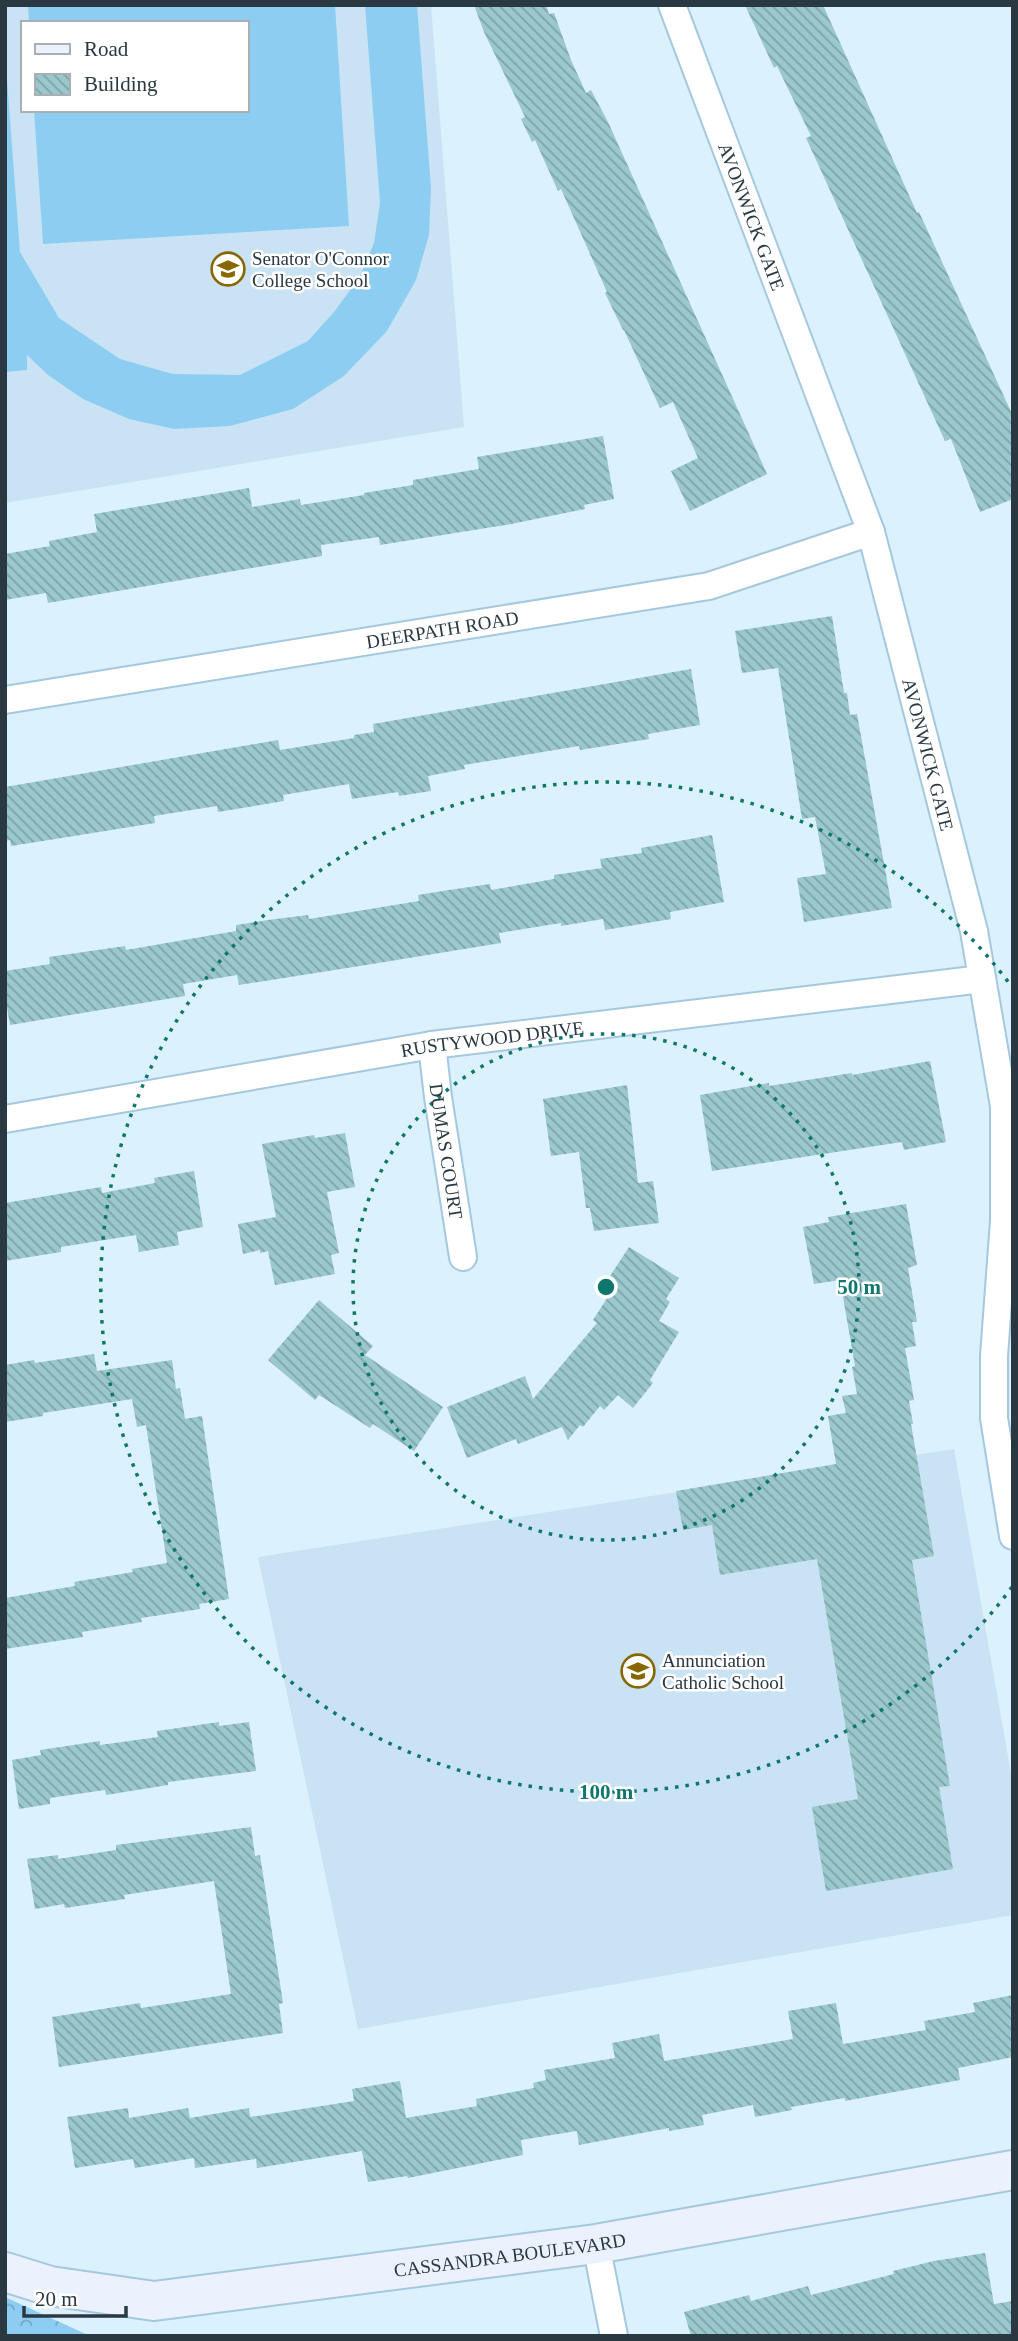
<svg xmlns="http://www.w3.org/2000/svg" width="1018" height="2341" font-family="'Times New Roman',serif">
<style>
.built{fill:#c9e3f4;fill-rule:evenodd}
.park{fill:url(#park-crowns)}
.pitch{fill:#8dcdf2}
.building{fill:url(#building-back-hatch)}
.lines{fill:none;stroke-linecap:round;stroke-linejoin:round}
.street-casing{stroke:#a5c8de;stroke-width:30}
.secondary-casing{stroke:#a5c8de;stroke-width:42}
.street{stroke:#fff;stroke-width:26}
.secondary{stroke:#ecf2fd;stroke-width:38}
.ring{fill:none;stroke:#0f766e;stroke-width:3.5;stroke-dasharray:3.5 7}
.labels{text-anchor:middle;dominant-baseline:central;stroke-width:5;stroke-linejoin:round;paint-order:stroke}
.street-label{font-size:19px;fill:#2a3841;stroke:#fff}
.poi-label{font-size:19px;fill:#2a3841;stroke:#fff;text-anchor:start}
.centre{fill:#0f766e;stroke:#fff;stroke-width:3.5}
.ring-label{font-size:21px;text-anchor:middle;font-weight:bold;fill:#0f766e;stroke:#fff;stroke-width:5;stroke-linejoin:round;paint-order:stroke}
</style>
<defs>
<pattern id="park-crowns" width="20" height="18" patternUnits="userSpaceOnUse" patternTransform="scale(1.75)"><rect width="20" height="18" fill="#8dcdf2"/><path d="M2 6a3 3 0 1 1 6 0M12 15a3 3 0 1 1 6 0" fill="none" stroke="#73a7c6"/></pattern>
<pattern id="building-back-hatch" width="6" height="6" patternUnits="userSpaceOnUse" patternTransform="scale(1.75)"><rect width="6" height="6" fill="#9ac8cd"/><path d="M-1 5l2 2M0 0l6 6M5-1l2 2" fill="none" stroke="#7ea3a8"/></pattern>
</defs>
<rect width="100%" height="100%" fill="#dbf1fe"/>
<g class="built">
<path d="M 5,5 L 431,5 L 464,427 L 5,503 ZM 23,23 L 247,23 L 247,110 L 23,110 Z"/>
<path d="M 954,1449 L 1013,1785 L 1013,1915 L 358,2029 L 258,1557 Z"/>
</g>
<path class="park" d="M 5,2297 L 90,2336 L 5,2336 Z"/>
<g class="pitch">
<path d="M 28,5 L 335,5 L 349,226 L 43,244 L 34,110 L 247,110 L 247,23 L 29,23 Z"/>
<path d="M 365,5 L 417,5 L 431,188 L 429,235 L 416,280 L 387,331 L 344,376 L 293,409 L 230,426 L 174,429 L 129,419 L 83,399 L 48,375 L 27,355 L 27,370 L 5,372 L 5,53 L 20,252 L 59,318 L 120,359 L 173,374 L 240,375 L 308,341 L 334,312 L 359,278 L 374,243 L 380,203 Z"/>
</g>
<g class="building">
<path d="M 474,5 L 546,5 L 549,14 L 554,13 L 571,60 L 586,93 L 591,90 L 608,122 L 767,474 L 690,511 L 671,471 L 698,458 L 673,402 L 660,408 L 624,330 L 623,330 L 605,293 L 607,292 L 561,189 L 558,191 L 535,140 L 532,142 L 521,119 L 525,117 L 484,32 Z"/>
<path d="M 745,5 L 823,5 L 917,213 L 919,212 L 1013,416 L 1013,499 L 980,512 L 951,439 L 945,441 L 806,138 L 811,136 L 777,66 L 774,68 Z"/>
<path d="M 603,436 L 614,499 L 584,505 L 585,509 L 511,524 L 380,545 L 379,537 L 321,545 L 322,556 L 48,603 L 46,593 L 5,600 L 5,554 L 50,546 L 49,541 L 97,532 L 94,514 L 249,488 L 252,507 L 300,499 L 301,505 L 364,495 L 364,493 L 413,485 L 413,480 L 479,469 L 477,457 Z"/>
<path d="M 832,616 L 844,693 L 847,693 L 850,715 L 857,714 L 892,908 L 804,922 L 797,878 L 826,874 L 815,817 L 802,819 L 778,668 L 742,673 L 735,631 Z"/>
<path d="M 691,669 L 700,725 L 648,734 L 649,739 L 580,750 L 579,746 L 464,765 L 465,769 L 428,776 L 431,791 L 399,796 L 398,792 L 352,799 L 349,784 L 283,795 L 284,801 L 218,812 L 217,806 L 154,816 L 155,823 L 74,836 L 11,846 L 10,840 L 5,841 L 5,787 L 278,740 L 280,750 L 354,738 L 354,735 L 374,732 L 373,724 Z"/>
<path d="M 712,835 L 724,902 L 670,912 L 671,919 L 605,930 L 603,919 L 561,926 L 561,923 L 499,933 L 501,943 L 366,965 L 239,985 L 237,975 L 183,984 L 185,996 L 10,1025 L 5,995 L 5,971 L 50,964 L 49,957 L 125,946 L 126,950 L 236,931 L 236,925 L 268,920 L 308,915 L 309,919 L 419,901 L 418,895 L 449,890 L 490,884 L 491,890 L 554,879 L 554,875 L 602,868 L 600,859 L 642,853 L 641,848 Z"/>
<path d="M 930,1061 L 946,1142 L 904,1150 L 902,1142 L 712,1171 L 700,1095 L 769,1083 L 769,1086 L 852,1073 L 852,1075 Z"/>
<path d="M 627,1085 L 638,1183 L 653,1181 L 659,1223 L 594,1231 L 590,1208 L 586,1208 L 579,1152 L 551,1156 L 543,1099 Z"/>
<path d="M 345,1133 L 355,1187 L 327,1192 L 339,1253 L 331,1255 L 335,1274 L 275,1285 L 268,1251 L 260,1253 L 260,1250 L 243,1254 L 238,1224 L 276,1217 L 262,1144 L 314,1135 L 315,1138 Z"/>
<path d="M 194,1171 L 203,1227 L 177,1232 L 179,1245 L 139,1252 L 136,1235 L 61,1247 L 61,1252 L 5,1261 L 5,1203 L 101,1187 L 102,1193 L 155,1183 L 154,1178 Z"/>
<path d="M 906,1204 L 917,1265 L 908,1268 L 917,1322 L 912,1322 L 916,1346 L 905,1348 L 914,1400 L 909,1401 L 913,1424 L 911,1424 L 934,1556 L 912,1560 L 950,1786 L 939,1787 L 953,1869 L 826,1891 L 812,1807 L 858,1799 L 817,1559 L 720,1575 L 712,1525 L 683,1530 L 676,1491 L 836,1464 L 828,1416 L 846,1413 L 842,1396 L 857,1394 L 852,1367 L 855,1366 L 840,1280 L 814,1284 L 803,1227 L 829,1222 L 828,1217 Z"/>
<path d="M 629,1247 L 679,1278 L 666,1299 L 670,1302 L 659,1321 L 679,1332 L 650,1380 L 653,1383 L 633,1408 L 618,1395 L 604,1410 L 600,1406 L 583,1427 L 580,1425 L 568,1440 L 562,1427 L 518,1444 L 516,1439 L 467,1458 L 447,1407 L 525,1376 L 533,1399 L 597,1323 L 593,1320 L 609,1295 L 601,1290 Z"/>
<path d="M 319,1300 L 373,1346 L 365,1355 L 443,1407 L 414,1451 L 373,1424 L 370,1428 L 319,1395 L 315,1400 L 268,1360 Z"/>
<path d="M 94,1354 L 97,1371 L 172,1360 L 176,1389 L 180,1388 L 185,1419 L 202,1416 L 229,1599 L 199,1604 L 200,1609 L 141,1618 L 142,1622 L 82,1632 L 83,1637 L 5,1649 L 5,1598 L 75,1586 L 74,1582 L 133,1572 L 132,1569 L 167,1563 L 146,1425 L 137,1427 L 132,1399 L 43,1413 L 43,1416 L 5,1422 L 5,1365 L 34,1360 L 35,1363 Z"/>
<path d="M 219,1722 L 219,1726 L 249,1722 L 256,1771 L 168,1782 L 168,1785 L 106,1795 L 105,1790 L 50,1798 L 50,1804 L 19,1809 L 12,1760 L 41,1755 L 40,1750 L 100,1741 L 100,1745 L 158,1737 L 157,1731 Z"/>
<path d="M 251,1827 L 255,1856 L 260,1855 L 283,2003 L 279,2004 L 283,2033 L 59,2067 L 52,2017 L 140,2003 L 141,2008 L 231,1994 L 214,1881 L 124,1895 L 125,1899 L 65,1908 L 64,1904 L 35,1909 L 27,1859 L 58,1855 L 58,1859 L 116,1850 L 116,1845 Z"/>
<path d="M 1013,1995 L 1013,2057 L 958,2068 L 960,2080 L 845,2101 L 845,2098 L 791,2107 L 792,2110 L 755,2117 L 753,2105 L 702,2115 L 704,2125 L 669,2131 L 669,2128 L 579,2145 L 577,2131 L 521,2140 L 523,2155 L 408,2178 L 407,2176 L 368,2182 L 362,2151 L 257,2168 L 256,2159 L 195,2168 L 194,2158 L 135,2168 L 133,2159 L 75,2168 L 67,2117 L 128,2108 L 129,2118 L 188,2108 L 190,2118 L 249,2108 L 250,2117 L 354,2101 L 352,2089 L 400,2081 L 406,2118 L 477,2106 L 476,2099 L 534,2088 L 533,2083 L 546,2080 L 544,2070 L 615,2058 L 612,2043 L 659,2034 L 664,2061 L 793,2039 L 788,2011 L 836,2003 L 843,2044 L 926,2030 L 924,2021 L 975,2012 L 973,2003 Z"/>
<path d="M 985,2253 L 994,2304 L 1013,2301 L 1013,2336 L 691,2336 L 684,2312 L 749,2295 L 751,2301 L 808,2286 L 811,2295 L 894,2274 L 893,2271 L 934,2261 Z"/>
</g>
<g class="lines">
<defs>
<g id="street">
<path id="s1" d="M 672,5 L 871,532 L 974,931 L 1004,1106 L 1004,1221 L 994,1356 L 994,1418 L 1013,1536"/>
<path id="s2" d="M 5,700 L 709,586 L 871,532"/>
<path id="s3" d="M 432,1045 L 438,1097 L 463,1257"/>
<path id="s4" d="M 5,1119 L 432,1045 L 982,979"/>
<path d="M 596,2244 L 614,2336"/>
</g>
<g id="secondary">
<path id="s5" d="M 5,2272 L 50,2286 L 154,2301 L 596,2244 L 1013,2170"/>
</g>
</defs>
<use href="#street" class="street-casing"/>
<use href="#secondary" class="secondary-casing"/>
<use href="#street" class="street"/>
<use href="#secondary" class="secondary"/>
</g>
<g class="ring">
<circle cx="606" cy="1287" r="253"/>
<path d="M1012 1587A505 505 0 1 1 1012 987"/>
</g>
<defs>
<symbol id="school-ring" viewBox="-11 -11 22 22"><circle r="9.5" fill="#fff" stroke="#886601" stroke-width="1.5"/><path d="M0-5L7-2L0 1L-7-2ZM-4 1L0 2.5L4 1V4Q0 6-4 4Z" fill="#886601"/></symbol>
</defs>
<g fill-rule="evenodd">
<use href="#school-ring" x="209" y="250" width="38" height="38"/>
<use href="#school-ring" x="619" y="1652" width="38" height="38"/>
</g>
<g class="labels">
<g class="street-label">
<text stroke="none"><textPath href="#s1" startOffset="226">AVONWICK GATE</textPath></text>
<text stroke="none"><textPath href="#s2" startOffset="443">DEERPATH ROAD</textPath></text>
<text stroke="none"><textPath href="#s1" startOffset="793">AVONWICK GATE</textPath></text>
<text stroke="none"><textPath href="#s4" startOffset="494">RUSTYWOOD DRIVE</textPath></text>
<text stroke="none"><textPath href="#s3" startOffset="107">DUMAS COURT</textPath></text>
<text stroke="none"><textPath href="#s5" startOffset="511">CASSANDRA BOULEVARD</textPath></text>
</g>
<g class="poi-label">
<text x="252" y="258">Senator O'Connor<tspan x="252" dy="22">College School</tspan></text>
<text x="662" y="1660">Annunciation<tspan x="662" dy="22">Catholic School</tspan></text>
</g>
</g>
<circle cx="606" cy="1287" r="10" class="centre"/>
<g class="ring-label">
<text x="859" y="1294">50 m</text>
<text x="606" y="1799">100 m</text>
</g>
<rect width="1018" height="2341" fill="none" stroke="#2a3841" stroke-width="14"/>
<rect x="21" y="21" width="228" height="91" fill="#ffffff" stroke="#aaafb3" stroke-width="2"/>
<rect x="35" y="44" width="35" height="10" fill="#ecf2fd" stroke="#aaafb3" stroke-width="2"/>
<text x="84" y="56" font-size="21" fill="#2a3841">Road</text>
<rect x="35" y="74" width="35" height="21" fill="url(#building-back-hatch)" stroke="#aaafb3" stroke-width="2"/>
<text x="84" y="91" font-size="21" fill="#2a3841">Building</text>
<path d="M24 2306v10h102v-10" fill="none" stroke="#2a3841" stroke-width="3.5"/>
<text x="35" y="2306" font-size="21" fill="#2a3841" stroke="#ffffff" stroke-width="5" paint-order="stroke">20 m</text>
</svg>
